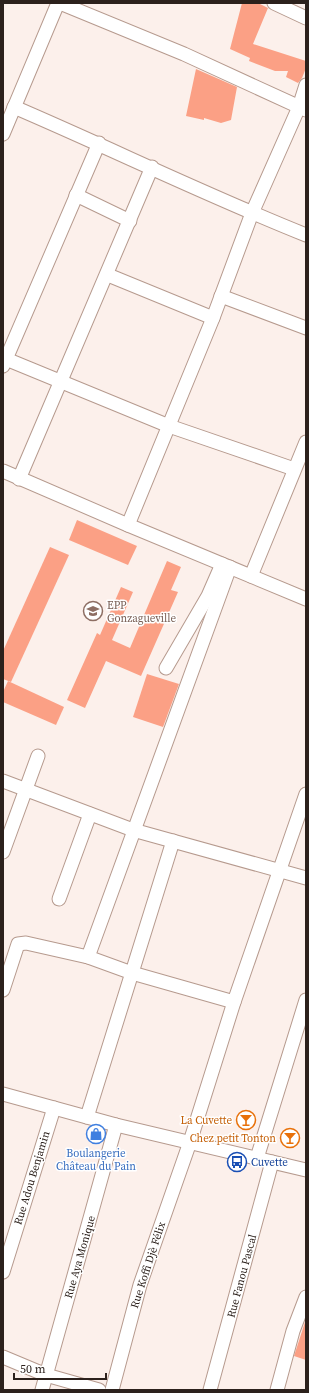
<svg xmlns="http://www.w3.org/2000/svg" width="309" height="1393" font-family="'Source Serif 4',serif">
<style>
.building{fill:#fba085}
.lines{fill:none;stroke-linecap:round;stroke-linejoin:round}
.minor-casing{stroke:#b69a8e;stroke-width:15}
.minor{stroke:#fff;stroke-width:13}
.labels{text-anchor:middle;dominant-baseline:central;stroke-width:3;stroke-linejoin:round;paint-order:stroke}
.education-label{font-size:11px;fill:#785e54;stroke:#fff;text-anchor:start}
.food-label{font-size:11px;fill:#c56008;stroke:#fff;text-anchor:end}
.shop-label{font-size:11px;fill:#366cbe;stroke:#fff}
.transit-label{font-size:11px;fill:#164399;stroke:#fff;text-anchor:start}
.street-label{font-size:11px;fill:#2c211c;stroke:#fff}
</style>
<rect width="100%" height="100%" fill="#fcf0eb"/>
<g class="building">
<path d="M 242,3 L 258,3 L 268,8 L 253,44 L 306,61 L 306,68 L 302,78 L 298,83 L 286,77 L 288,71 L 275,71 L 249,61 L 250,58 L 230,49 Z"/>
<path d="M 196,69 L 237,87 L 231,120 L 221,123 L 204,118 L 204,120 L 186,116 Z"/>
<path d="M 77,520 L 137,546 L 128,565 L 69,540 Z"/>
<path d="M 50,547 L 69,555 L 11,682 L 3,679 L 3,651 Z"/>
<path d="M 167,561 L 181,567 L 171,590 L 178,592 L 141,676 L 106,661 L 85,708 L 67,700 L 97,633 L 100,635 L 121,587 L 133,592 L 112,640 L 130,648 Z"/>
<path d="M 147,674 L 179,684 L 163,727 L 133,717 Z"/>
<path d="M 8,681 L 64,707 L 56,725 L 3,702 L 3,692 Z"/>
<path d="M 306,1319 L 306,1360 L 294,1356 Z"/>
</g>
<g class="lines">
<defs>
<g id="minor">
<path d="M 60,3 L 184,54 L 306,110"/>
<path d="M 274,3 L 306,18"/>
<path d="M 14,107 C 112,149 208,196 306,235"/>
<path d="M 3,134 L 58,3"/>
<path d="M 76,195 L 130,221"/>
<path d="M 108,275 L 213,318"/>
<path d="M 221,296 L 306,328"/>
<path d="M 6,359 L 169,426 L 294,469"/>
<path d="M 3,366 L 99,143"/>
<path d="M 3,471 L 128,525 L 306,599"/>
<path d="M 19,479 L 152,167"/>
<path d="M 128,525 L 213,318 L 252,213 L 299,107 L 306,85"/>
<path d="M 251,576 L 306,442"/>
<path d="M 166,668 L 208,596 L 222,564"/>
<path d="M 3,781 L 133,830 L 306,878"/>
<path d="M 3,852 L 38,756"/>
<path d="M 59,899 L 90,814"/>
<path d="M 88,957 L 230,567"/>
<path d="M 3,990 L 18,944 L 26,943 L 88,957 L 132,973 L 234,1002"/>
<path d="M 3,1094 L 116,1125 L 306,1170"/>
<path d="M 87,1117 L 173,841"/>
<path d="M 257,1158 L 306,1000"/>
<path d="M 3,1272 L 54,1108"/>
<path d="M 3,1357 L 46,1375 L 99,1390"/>
<path d="M 42,1390 L 116,1125"/>
<path d="M 112,1390 L 140,1285 L 190,1142 L 234,1002 L 306,794"/>
<path d="M 210,1390 L 272,1162"/>
<path d="M 277,1390 L 293,1331 L 306,1297"/>
</g>
</defs>
<use href="#minor" class="minor-casing"/>
<use href="#minor" class="minor"/>
</g>
<defs>
<symbol id="school-ring" viewBox="-11 -11 22 22"><circle r="9.5" fill="#fff" stroke="#8d6e63" stroke-width="1.5"/><path d="M0-5L7-2L0 1L-7-2ZM-4 1L0 2.5L4 1V4Q0 6-4 4Z" fill="#8d6e63"/></symbol>
<symbol id="bar-ring" viewBox="-11 -11 22 22"><circle r="9.5" fill="#fff" stroke="#e8710a" stroke-width="1.5"/><path d="M-6-5H6L.8 .8V4.5H3.5V6h-7V4.5H-.8V.8Z" fill="#e8710a"/></symbol>
<symbol id="shop-ring" viewBox="-11 -11 22 22"><circle r="9.5" fill="#fff" stroke="#3f7fe0" stroke-width="1.5"/><path d="M-5-2.5h2.3a2.7 3.5 0 0 1 5.4 0H5L5.5 6h-11ZM-1.5-2.5h3a1.5 2.3 0 0 0-3 0Z" fill="#3f7fe0"/></symbol>
<symbol id="bus-ring" viewBox="-11 -11 22 22"><circle r="9.5" fill="#fff" stroke="#1a4fb4" stroke-width="1.5"/><path d="M-5-6H5V4H4V6H2V4H-2V6H-4V4H-5ZM-3.5-4V0h7V-4ZM-3.5 1.2v1.5H-2V1.2ZM2 1.2v1.5H3.5V1.2Z" fill="#1a4fb4"/></symbol>
</defs>
<g fill-rule="evenodd">
<use href="#school-ring" x="82" y="600" width="22" height="22"/>
<use href="#bar-ring" x="235" y="1109" width="22" height="22"/>
<use href="#shop-ring" x="85" y="1123" width="22" height="22"/>
<use href="#bar-ring" x="279" y="1127" width="22" height="22"/>
<use href="#bus-ring" x="226" y="1151" width="22" height="22"/>
</g>
<g class="labels">
<g class="education-label">
<text x="107" y="605">EPP<tspan x="107" dy="13">Gonzagueville</tspan></text>
</g>
<g class="food-label">
<text x="232" y="1120">La Cuvette</text>
<text x="276" y="1138">Chez petit Tonton</text>
</g>
<g class="shop-label">
<text x="96" y="1153">Boulangerie<tspan x="96" dy="13">Château du Pain</tspan></text>
</g>
<g class="transit-label">
<text x="251" y="1162">Cuvette</text>
</g>
<g class="street-label">
<text transform="translate(32 1178) rotate(-73)">Rue Adou Benjamin</text>
<text transform="translate(80 1257) rotate(-74)">Rue Aya Monique</text>
<text transform="translate(148 1265) rotate(-72)">Rue Koffi Djè Félix</text>
<text transform="translate(242 1276) rotate(-75)">Rue Fanou Pascal</text>
</g>
</g>
<rect width="309" height="1393" fill="none" stroke="#2c211c" stroke-width="8"/>
<path d="M14 1373v6h92v-6" fill="none" stroke="#2c211c" stroke-width="2"/>
<text x="20" y="1373" font-size="12" fill="#2c211c" stroke="#ffffff" stroke-width="3" paint-order="stroke">50 m</text>
</svg>
